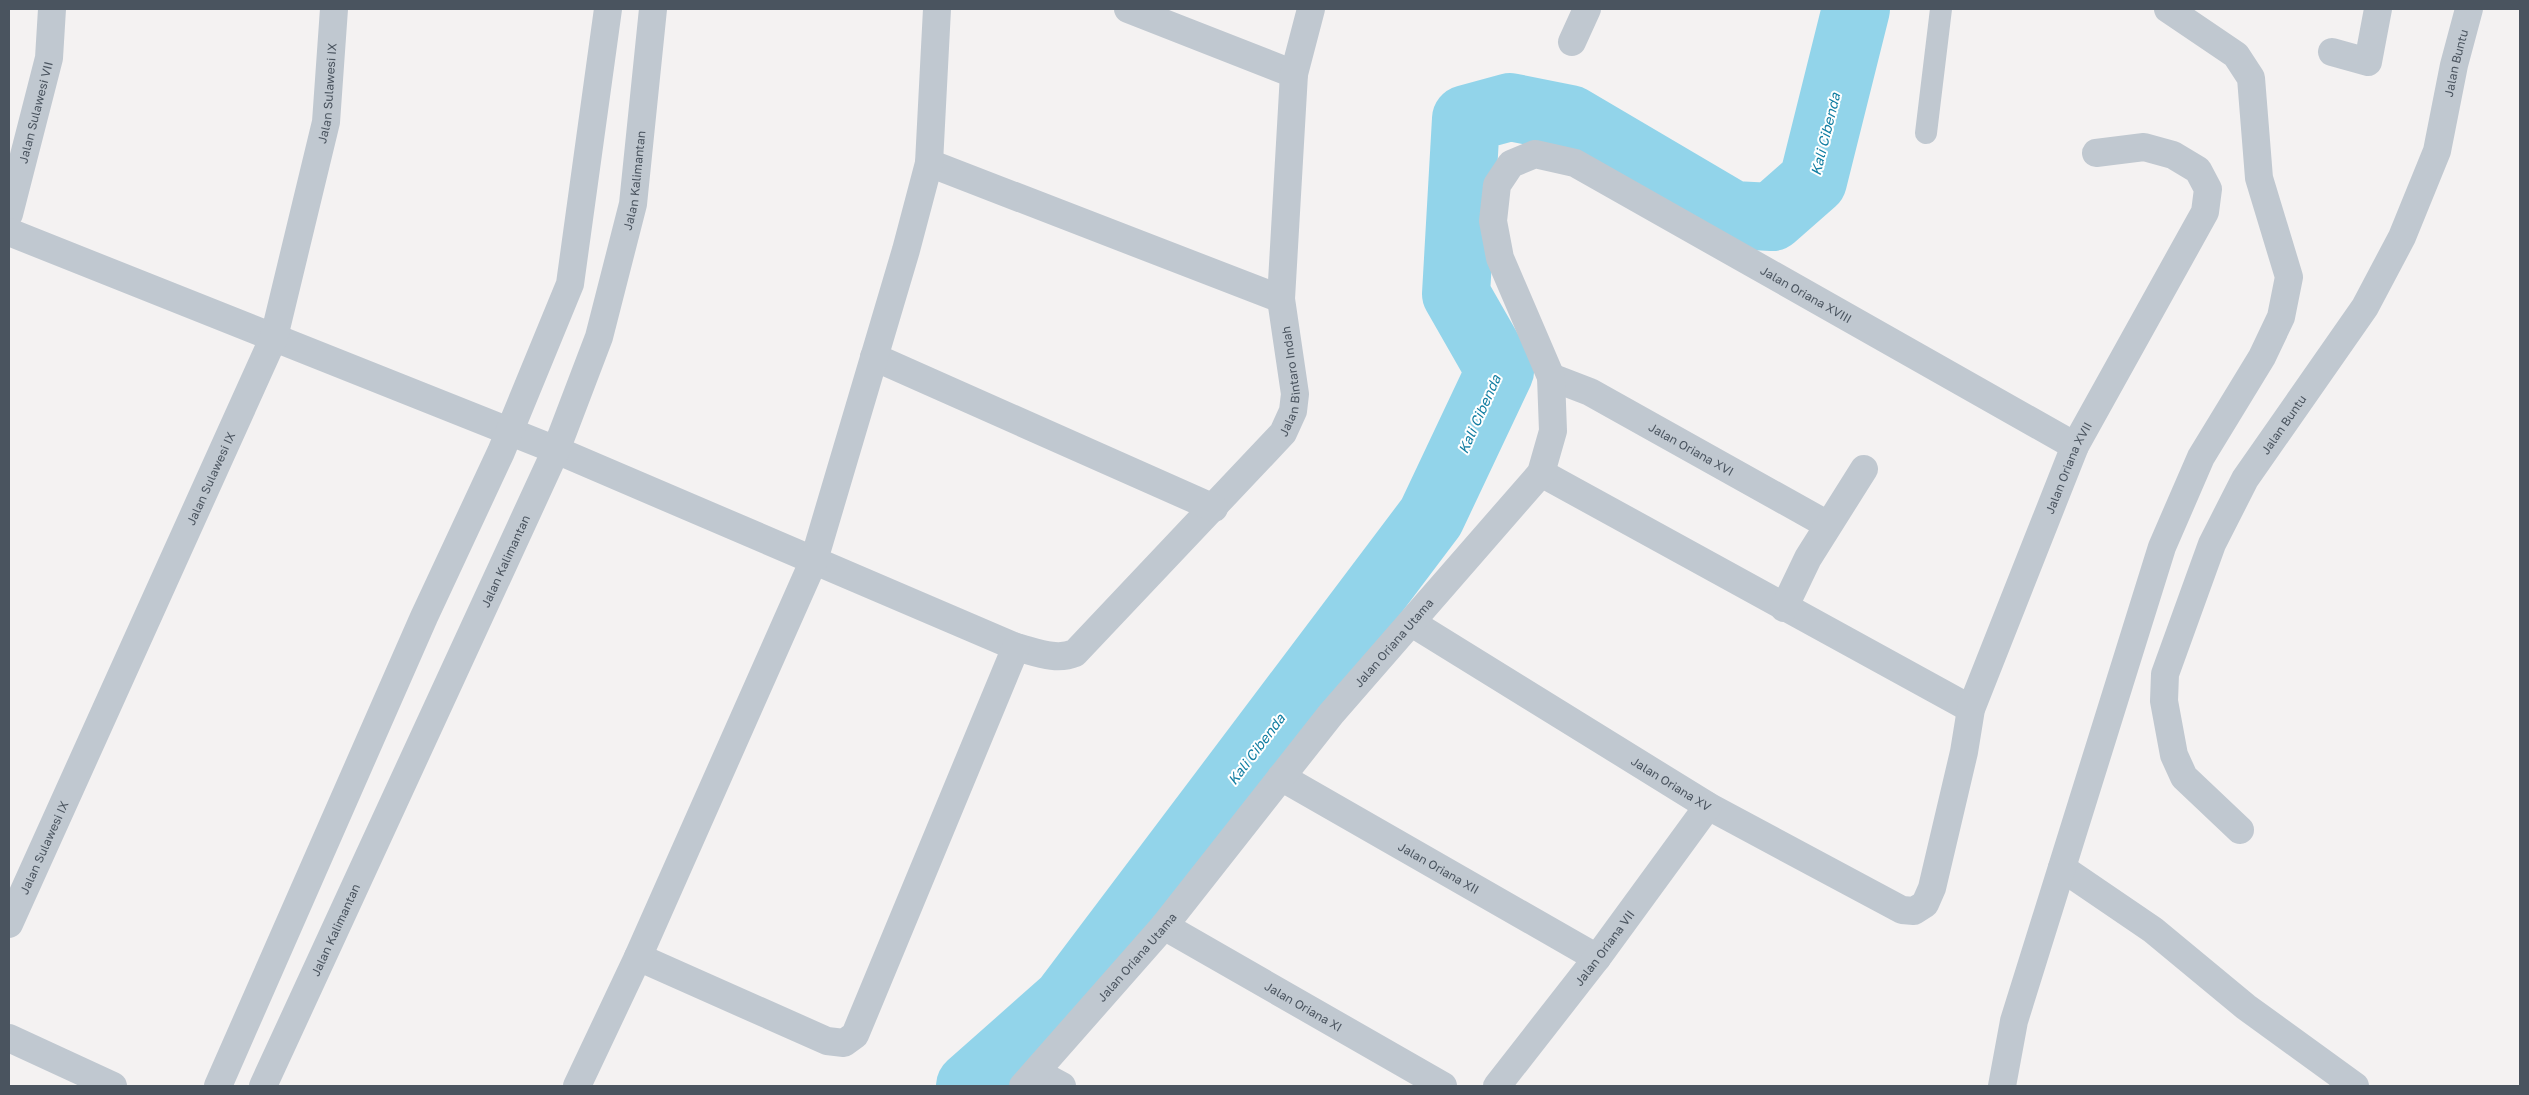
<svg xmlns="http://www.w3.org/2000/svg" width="2529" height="1095" font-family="'Golos Text',sans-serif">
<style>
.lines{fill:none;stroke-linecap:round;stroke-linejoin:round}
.river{stroke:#92d4ea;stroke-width:68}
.service{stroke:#c0c8d0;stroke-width:22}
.minor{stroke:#c0c8d0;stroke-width:28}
.labels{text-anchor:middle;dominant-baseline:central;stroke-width:4;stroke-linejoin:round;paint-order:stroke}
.street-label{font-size:12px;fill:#4a545f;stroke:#fff}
.water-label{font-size:14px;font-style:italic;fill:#127ea2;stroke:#fff}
</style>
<rect width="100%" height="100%" fill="#f4f2f2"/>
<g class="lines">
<path class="river" d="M 970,1086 L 1066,1001 L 1431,517 L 1500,371 L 1456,294 L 1466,119 L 1510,107 L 1570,119 L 1733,215 L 1772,217 L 1813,181 L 1856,9"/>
<path class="service" d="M 1926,133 L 1941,9"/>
<g class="minor">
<path d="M 1128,9 L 1294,74"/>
<path d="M 1572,42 L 1587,9"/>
<path d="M 2332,52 L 2368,62 L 2378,9"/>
<path d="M 929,163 L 1281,299"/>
<path id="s1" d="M 9,214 L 49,58 L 52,9"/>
<path id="s2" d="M 9,232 L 556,450 L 1016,647 C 1036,652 1056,661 1075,653 L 1283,433 L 1293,411 L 1295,394 L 1281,299 L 1294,74 L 1311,9"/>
<path d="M 874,357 L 1214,508"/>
<path id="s3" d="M 1551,377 L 1590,392 L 1828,525"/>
<path d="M 1541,473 L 1971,709"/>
<path d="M 1784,608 L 1808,558 L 1864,469"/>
<path id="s4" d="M 1412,623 L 1708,806 L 1902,910 L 1914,911 L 1925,904 L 1932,888 L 1964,752 L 1971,709 L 2075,446 L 2205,212 L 2208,189 L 2198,170 L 2173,155 L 2144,147 L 2096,153"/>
<path id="s5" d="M 1281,777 L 1597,958"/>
<path id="s6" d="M 2240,830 L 2184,777 L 2174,755 L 2164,701 L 2165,674 L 2212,544 L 2245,479 L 2365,307 L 2402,237 L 2437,151 L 2454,65 L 2469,9"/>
<path d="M 2062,868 L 2153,930 L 2246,1007 L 2355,1086"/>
<path id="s7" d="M 9,924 L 274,337 L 326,122 L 334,9"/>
<path id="s8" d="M 1164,926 L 1443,1086"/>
<path d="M 638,957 L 827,1041 L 844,1043 L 855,1035 L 1016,647"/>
<path d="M 9,1038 L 113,1086"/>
<path d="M 1036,1072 L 1062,1086"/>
<path d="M 218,1086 L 424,617 L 501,452 L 570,284 L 608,9"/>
<path id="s9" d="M 263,1086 L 556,450 L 599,337 L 633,204 L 653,9"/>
<path d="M 577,1086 L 638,957 L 814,560 L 906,250 L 929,163 L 937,9"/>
<path id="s10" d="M 1023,1086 L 1164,926 L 1331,714 L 1541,473 L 1553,431 L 1551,377 L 1500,258 L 1493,221 L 1497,185 L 1511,164 L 1535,154 L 1575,163 L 2075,446"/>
<path id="s11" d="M 1497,1086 L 1597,958 L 1708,806"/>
<path d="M 2002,1086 L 2014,1021 L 2162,547 L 2201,457 L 2262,357 L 2281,317 L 2289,277 L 2259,178 L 2251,78 L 2236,55 L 2168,9"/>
</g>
</g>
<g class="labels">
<g class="street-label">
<text stroke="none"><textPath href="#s6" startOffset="866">Jalan Buntu</textPath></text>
<text stroke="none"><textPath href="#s7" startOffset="894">Jalan Sulawesi IX</textPath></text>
<text stroke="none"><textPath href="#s1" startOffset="105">Jalan Sulawesi VII</textPath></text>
<text stroke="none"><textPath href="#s9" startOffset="982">Jalan Kalimantan</textPath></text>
<text stroke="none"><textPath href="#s10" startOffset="1462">Jalan Oriana XVIII</textPath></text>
<text stroke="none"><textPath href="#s2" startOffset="1506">Jalan Bintaro Indah</textPath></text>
<text stroke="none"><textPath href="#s6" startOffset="461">Jalan Buntu</textPath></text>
<text stroke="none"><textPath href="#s3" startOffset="158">Jalan Oriana XVI</textPath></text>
<text stroke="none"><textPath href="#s4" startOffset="1054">Jalan Oriana XVII</textPath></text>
<text stroke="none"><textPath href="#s7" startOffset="489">Jalan Sulawesi IX</textPath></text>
<text stroke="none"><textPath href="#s9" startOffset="578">Jalan Kalimantan</textPath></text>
<text stroke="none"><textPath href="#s10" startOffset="578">Jalan Oriana Utama</textPath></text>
<text stroke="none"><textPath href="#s4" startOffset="305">Jalan Oriana XV</textPath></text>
<text stroke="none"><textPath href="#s7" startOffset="84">Jalan Sulawesi IX</textPath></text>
<text stroke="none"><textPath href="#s5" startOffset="182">Jalan Oriana XII</textPath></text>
<text stroke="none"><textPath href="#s9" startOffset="172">Jalan Kalimantan</textPath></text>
<text stroke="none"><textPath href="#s11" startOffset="175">Jalan Oriana VII</textPath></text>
<text stroke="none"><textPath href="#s10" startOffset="172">Jalan Oriana Utama</textPath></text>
<text stroke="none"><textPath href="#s8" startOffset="161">Jalan Oriana XI</textPath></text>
</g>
<g class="water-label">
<text transform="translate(1825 134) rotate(-76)">Kali Cibenda</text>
<text transform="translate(1479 414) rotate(-66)">Kali Cibenda</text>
<text transform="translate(1256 749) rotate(-53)">Kali Cibenda</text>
</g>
</g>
<rect width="2529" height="1095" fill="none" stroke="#4a545f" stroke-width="20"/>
</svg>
